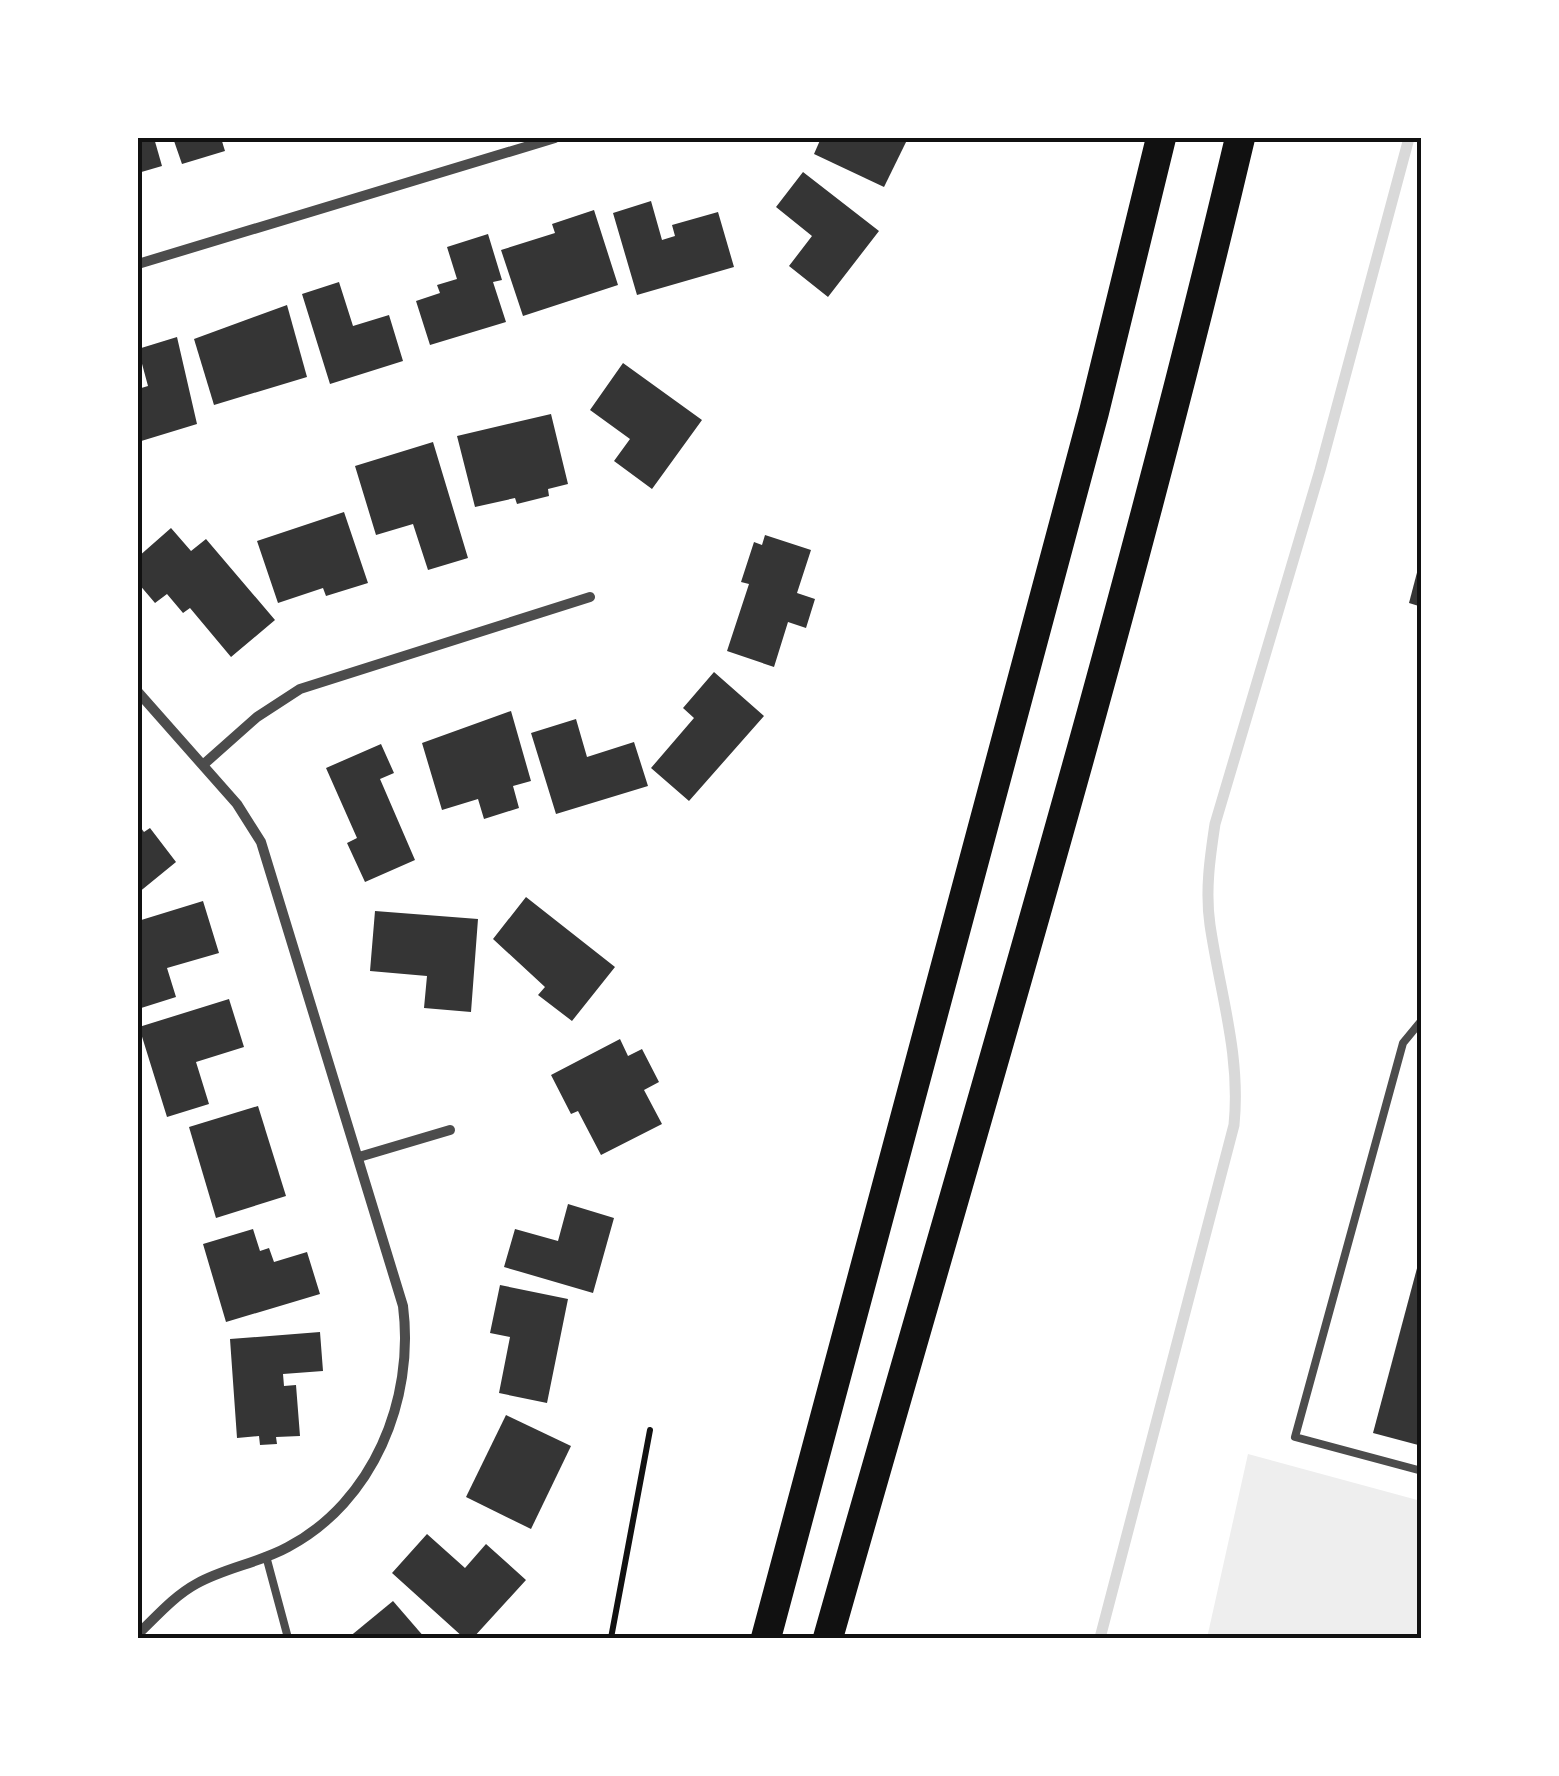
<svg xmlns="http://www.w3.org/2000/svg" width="1559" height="1776" font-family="'IBM Plex Sans',sans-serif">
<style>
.green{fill:#eee}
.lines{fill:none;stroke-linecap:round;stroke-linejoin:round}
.stream{stroke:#d9d9d9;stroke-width:11}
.building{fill:#353535}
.path{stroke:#111;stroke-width:6}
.service{stroke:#4c4c4c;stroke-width:8}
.minor{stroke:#4c4c4c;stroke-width:10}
.motorway{stroke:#111;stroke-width:30}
.neatline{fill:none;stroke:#111;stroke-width:4}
</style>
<rect width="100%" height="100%" fill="#fff"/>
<path class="green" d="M 1248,1454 L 1421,1501 L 1421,1638 L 1207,1638 Z"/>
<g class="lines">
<path class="stream" d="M 1100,1638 L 1234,1125 C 1241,1055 1220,993 1210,925 C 1205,891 1210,857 1215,824 L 1320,470 L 1409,138"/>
</g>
<g class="building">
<path d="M 138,138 L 154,138 L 162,166 L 138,173 Z"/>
<path d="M 173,138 L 221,138 L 225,151 L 182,164 Z"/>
<path d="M 821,138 L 908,138 L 884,187 L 814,154 Z"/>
<path d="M 803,172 L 879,231 L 828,297 L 789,266 L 812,236 L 776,207 Z"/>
<path d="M 651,201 L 662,240 L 675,236 L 672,225 L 718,212 L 734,267 L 637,295 L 613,213 Z"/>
<path d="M 594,210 L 618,285 L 523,316 L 501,250 L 555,233 L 552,224 Z"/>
<path d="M 488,234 L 502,280 L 493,282 L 506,322 L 430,345 L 416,301 L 440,293 L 437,285 L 457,279 L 447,247 Z"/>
<path d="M 339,282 L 353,326 L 389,315 L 403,361 L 330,384 L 302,294 Z"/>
<path d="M 287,305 L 307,377 L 214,405 L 194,339 Z"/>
<path d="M 177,337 L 197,424 L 138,442 L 138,389 L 148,386 L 138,349 Z"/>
<path d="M 623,363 L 702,420 L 652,489 L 614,461 L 630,439 L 590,410 Z"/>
<path d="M 551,414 L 568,484 L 548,489 L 549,496 L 517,504 L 515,498 L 475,507 L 457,436 Z"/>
<path d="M 433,442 L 468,558 L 428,570 L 413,524 L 376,535 L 355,466 Z"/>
<path d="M 344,512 L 368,583 L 326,596 L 323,588 L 278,603 L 257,541 Z"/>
<path d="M 171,528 L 191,551 L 206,539 L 275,620 L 231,657 L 190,608 L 183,613 L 167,594 L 155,603 L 138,583 L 138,557 Z"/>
<path d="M 765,535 L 811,550 L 797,593 L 815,599 L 806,628 L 788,622 L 774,667 L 727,651 L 749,584 L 741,582 L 754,542 L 762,545 Z"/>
<path d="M 1420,561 L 1422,561 L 1422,607 L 1409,603 Z"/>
<path d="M 714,672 L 764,716 L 689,801 L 651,768 L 694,718 L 683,708 Z"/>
<path d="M 511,711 L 531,781 L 513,786 L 519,808 L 484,819 L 478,799 L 442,810 L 422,743 Z"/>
<path d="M 576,719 L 587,757 L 634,742 L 648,786 L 556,814 L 531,733 Z"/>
<path d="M 381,744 L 394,773 L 380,779 L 415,860 L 365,882 L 347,843 L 357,838 L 326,768 Z"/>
<path d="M 138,824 L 144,832 L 150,828 L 176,862 L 138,893 Z"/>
<path d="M 526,897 L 615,967 L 572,1021 L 538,995 L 545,987 L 493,939 Z"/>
<path d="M 203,901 L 219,953 L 167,968 L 176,997 L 138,1009 L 138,921 Z"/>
<path d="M 375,911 L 478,919 L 471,1012 L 424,1008 L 427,976 L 370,971 Z"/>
<path d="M 229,999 L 244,1047 L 196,1062 L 209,1104 L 167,1117 L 139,1027 Z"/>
<path d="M 620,1039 L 628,1056 L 642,1049 L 659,1082 L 644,1090 L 662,1124 L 601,1155 L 578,1111 L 571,1114 L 551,1075 Z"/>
<path d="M 258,1106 L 286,1196 L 216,1218 L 189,1127 Z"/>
<path d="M 568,1204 L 614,1218 L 593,1293 L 504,1267 L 515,1229 L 558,1241 Z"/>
<path d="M 253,1229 L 260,1251 L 269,1248 L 274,1262 L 307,1252 L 320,1294 L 226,1322 L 203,1244 Z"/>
<path d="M 1420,1257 L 1422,1257 L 1422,1446 L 1373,1433 Z"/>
<path d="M 500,1285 L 568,1299 L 547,1403 L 499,1393 L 510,1337 L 490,1333 Z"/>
<path d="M 320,1332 L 323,1371 L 283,1374 L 284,1386 L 296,1385 L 300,1436 L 276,1437 L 277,1444 L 260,1445 L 259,1436 L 237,1438 L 230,1339 Z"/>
<path d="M 506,1415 L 571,1446 L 531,1529 L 466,1497 Z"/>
<path d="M 427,1534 L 465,1568 L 486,1544 L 526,1580 L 473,1638 L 464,1638 L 392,1573 Z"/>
<path d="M 393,1601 L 425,1638 L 348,1638 Z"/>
</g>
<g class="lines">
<path class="path" d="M 611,1638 L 650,1430"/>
<g class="service">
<path d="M 1422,1020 L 1403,1043 L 1295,1437 L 1422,1471"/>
<path d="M 266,1556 L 288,1638"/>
</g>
<g class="minor">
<path d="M 138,264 L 555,138"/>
<path d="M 138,692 L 237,804 L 261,842 L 403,1306 C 415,1400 373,1502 288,1547 C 259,1563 224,1568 196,1584 C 174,1596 156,1617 138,1634"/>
<path d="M 204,764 L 257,717 L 300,689 L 590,597"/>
<path d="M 359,1157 L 450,1130"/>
</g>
<g class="motorway">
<path d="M 766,1638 L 1094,412 L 1161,138"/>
<path d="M 828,1638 C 969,1140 1121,642 1240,138"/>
</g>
</g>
<rect width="1559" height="1776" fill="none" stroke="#ffffff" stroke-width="280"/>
<rect x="140" y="140" width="1279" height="1496" class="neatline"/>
</svg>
